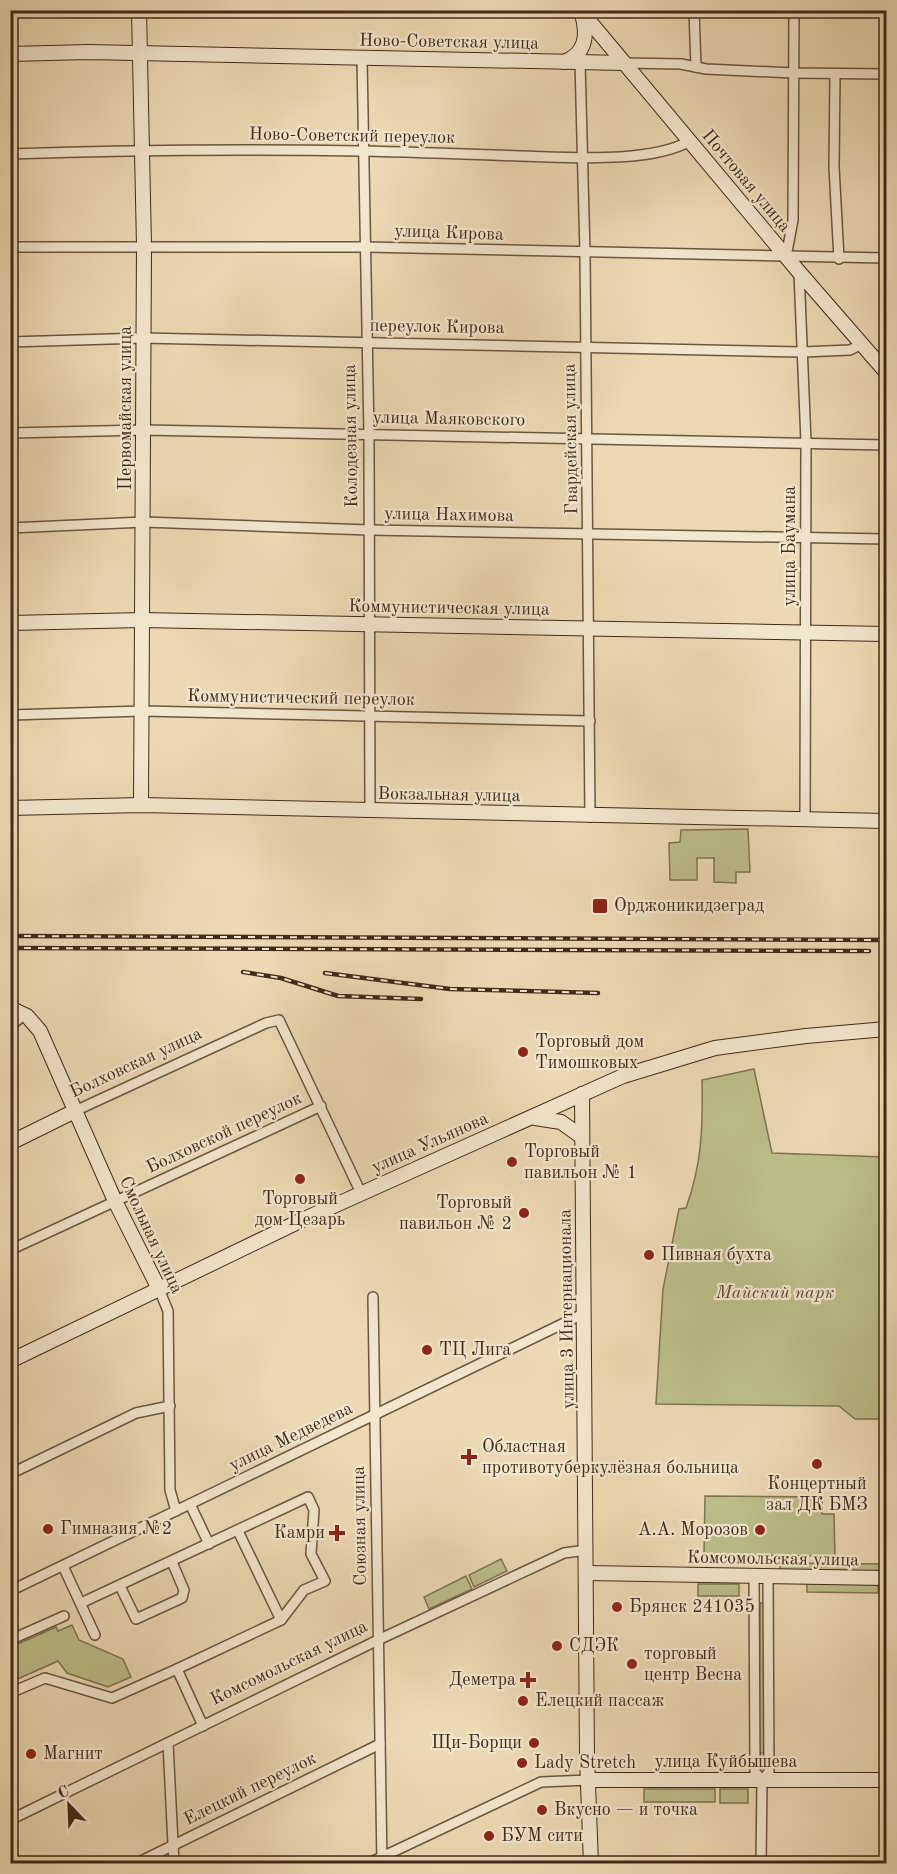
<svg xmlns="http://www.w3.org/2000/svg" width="897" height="1874" font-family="'Old Standard TT',serif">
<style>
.green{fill:#bcbe8a;stroke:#7e7452;stroke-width:1.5}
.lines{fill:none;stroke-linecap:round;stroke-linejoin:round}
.street-casing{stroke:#6c5640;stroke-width:12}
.secondary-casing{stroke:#412a1a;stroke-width:16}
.street{stroke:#f3e6ce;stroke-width:9}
.secondary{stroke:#f3e6ce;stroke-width:14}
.rail-casing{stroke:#412a1a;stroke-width:4.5}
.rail{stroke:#f3e6ce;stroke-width:2;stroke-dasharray:7;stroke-linecap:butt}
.poi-dot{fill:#8f2418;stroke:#f3e6ce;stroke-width:2}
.labels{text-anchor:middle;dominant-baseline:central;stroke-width:4.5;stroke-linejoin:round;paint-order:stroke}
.street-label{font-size:18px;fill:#412a1a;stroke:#f3e6ce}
.poi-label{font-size:18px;fill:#412a1a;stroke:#f3e6ce;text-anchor:start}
.park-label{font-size:18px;font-style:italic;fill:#5a4830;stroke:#f3e6ce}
</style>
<rect width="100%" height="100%" fill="#ecd9b3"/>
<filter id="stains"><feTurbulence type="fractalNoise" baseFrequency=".00333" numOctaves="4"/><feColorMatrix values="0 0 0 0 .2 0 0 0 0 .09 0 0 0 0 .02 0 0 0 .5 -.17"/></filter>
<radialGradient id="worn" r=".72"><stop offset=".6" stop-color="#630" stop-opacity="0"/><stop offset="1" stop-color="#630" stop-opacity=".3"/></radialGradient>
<g class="green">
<path d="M 748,829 L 750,872 L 736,872 L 736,883 L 714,882 L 714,858 L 697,858 L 697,880 L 670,880 L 669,843 L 680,842 L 681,830 Z"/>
<path d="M 754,1069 L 772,1153 L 886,1157 L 886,1419 L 855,1419 L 839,1406 L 656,1404 L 663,1289 L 679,1209 L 686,1208 C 702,1164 703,1127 702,1080 Z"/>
<path d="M 705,1496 L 822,1497 L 822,1514 L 834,1514 L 835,1556 L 704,1555 Z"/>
<path d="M 501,1559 L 507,1571 L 474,1587 L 469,1575 Z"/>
<path d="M 780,1563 L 886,1564 L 886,1572 L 780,1572 Z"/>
<path d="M 466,1576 L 472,1589 L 429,1609 L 424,1597 Z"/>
<path d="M 807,1583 L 878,1583 L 878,1593 L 807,1592 Z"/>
<rect x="698" y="1584" width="41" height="12"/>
<path d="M 760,1603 L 765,1603 L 764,1753 L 759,1753 Z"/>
<path d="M 72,1625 L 79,1640 L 123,1659 L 131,1677 L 108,1687 L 67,1673 L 58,1661 L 11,1682 L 11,1647 L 56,1627 L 58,1631 Z"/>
<rect x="644" y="1789" width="71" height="13"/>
<rect x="720" y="1789" width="28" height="14"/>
</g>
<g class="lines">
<defs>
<g id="street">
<path d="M 694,10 L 696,67"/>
<path d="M 362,59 L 369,435 L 370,811"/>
<path d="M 580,62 L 585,254 L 590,817"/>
<path d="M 624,63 L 681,64 L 706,69 L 793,73 L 886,74"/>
<path d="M 835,74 L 834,167 L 839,259"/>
<path d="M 10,154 C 127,150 244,149 361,151 C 414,152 467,154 520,156 C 567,157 649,164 690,141"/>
<path d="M 10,247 L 365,247 L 886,258"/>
<path d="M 786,257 L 793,220 L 794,10"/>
<path d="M 799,272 L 806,442 L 805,820"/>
<path d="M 10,342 L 143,338 L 803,352 L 850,350 L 862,344"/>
<path d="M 10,433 L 144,430 L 886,445"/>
<path d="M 10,528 L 144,522 L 369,530 L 886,539"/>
<path d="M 10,715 L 142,711 L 590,721"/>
<path d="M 10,1027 L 24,1014"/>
<path d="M 75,1111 L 266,1023 L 279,1020 L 361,1193"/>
<path d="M 10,1250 L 321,1106"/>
<path d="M 159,1289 L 168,1311 L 170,1490 L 176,1511"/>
<path d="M 373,1297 L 382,1864"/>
<path d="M 10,1474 L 136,1413 L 170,1406"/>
<path d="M 190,1504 L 209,1544"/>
<path d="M 63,1566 L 95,1635"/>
<path d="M 754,1577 L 755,1772 L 762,1780 L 761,1864"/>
<path d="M 120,1586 L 136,1619 L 182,1598 L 184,1590 L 172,1562"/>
<path d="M 10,1591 L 585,1313"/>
<path d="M 81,1603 L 308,1497 L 314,1510 L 311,1554 L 325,1581 L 304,1590 L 281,1620"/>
<path d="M 10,1640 L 64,1616"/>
<path d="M 10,1693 L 45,1678 L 112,1698 L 177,1669"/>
<path d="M 203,1726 L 177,1669 L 281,1620 L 238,1531"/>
<path d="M 168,1743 L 174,1864"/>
<path d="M 762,1780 L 769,1772 L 768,1577"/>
<path d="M 10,1820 L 378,1640 L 564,1553 L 587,1550"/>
<path d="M 135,1864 L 380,1744"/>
<path d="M 367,1864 L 541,1782 L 588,1780"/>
</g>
<g id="secondary">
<path d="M 139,10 L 144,246 L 141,805"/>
<path d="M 580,10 L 799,272 L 886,372"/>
<path d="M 10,54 L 88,52 L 624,63"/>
<path d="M 564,62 C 586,54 588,35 582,14"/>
<path d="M 10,623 L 142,620 L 886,634"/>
<path d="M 10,808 L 141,805 L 886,821"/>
<path d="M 10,1008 L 27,1016 L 40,1031 L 115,1201 L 159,1289"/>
<path d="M 582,1094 L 587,1757 L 591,1864"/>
<path d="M 535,1118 L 561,1122 L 582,1137"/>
<path d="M 10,1143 L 75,1111"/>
<path d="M 10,1361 L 300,1221 L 623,1076 L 715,1048 L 806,1036 L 886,1029"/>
<path d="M 587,1573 L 886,1578"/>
<path d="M 588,1780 L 886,1780"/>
</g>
</defs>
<use href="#street" class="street-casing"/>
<use href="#secondary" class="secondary-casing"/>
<use href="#street" class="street"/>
<use href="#secondary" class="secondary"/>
<defs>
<g id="rail">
<path d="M 10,936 L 886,940"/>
<path d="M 10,948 L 869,951"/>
<path d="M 243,972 L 281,978 L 338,996 L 421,999"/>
<path d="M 325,973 L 450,989 L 598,993"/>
</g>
</defs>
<use href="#rail" class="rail-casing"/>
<use href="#rail" class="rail"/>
</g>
<g class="poi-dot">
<rect x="592" y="898" width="16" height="16" rx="3"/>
<circle cx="523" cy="1052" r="6"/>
<circle cx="512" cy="1162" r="6"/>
<circle cx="300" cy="1179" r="6"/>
<circle cx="524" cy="1213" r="6"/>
<circle cx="649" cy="1255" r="6"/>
<circle cx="427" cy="1350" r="6"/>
<path d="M466 1448h6v6h6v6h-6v6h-6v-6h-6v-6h6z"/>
<circle cx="817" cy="1464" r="6"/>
<circle cx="48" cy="1529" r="6"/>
<circle cx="760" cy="1530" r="6"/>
<path d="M334 1524h6v6h6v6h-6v6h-6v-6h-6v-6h6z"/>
<circle cx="617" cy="1607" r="6"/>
<circle cx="557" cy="1646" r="6"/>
<circle cx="632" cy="1664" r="6"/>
<path d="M525 1671h6v6h6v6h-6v6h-6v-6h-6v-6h6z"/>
<circle cx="523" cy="1701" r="6"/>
<circle cx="534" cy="1743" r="6"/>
<circle cx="31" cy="1754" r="6"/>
<circle cx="522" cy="1763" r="6"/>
<circle cx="542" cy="1810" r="6"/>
<circle cx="489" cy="1836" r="6"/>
</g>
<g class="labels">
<g class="street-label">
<text transform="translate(449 42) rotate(1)">Ново-Советская улица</text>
<text transform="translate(352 136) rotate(1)">Ново-Советский переулок</text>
<text transform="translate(746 181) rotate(50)">Почтовая улица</text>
<text transform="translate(449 233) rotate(2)">улица Кирова</text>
<text transform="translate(437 327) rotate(1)">переулок Кирова</text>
<text transform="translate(126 408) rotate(-90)">Первомайская улица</text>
<text transform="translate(449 419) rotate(1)">улица Маяковского</text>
<text transform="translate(351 436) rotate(-91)">Колодезная улица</text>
<text transform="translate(571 439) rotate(-91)">Гвардейская улица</text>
<text transform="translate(449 515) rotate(1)">улица Нахимова</text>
<text transform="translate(790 546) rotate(-90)">улица Баумана</text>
<text transform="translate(449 608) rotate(1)">Коммунистическая улица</text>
<text transform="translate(301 698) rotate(1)">Коммунистический переулок</text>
<text transform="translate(449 795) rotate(1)">Вокзальная улица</text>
<text transform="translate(136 1063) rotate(-25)">Болховская улица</text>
<text transform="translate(224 1133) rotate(-25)">Болховской переулок</text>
<text transform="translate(430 1143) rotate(-24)">улица Ульянова</text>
<text transform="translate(151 1235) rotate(65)">Смольная улица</text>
<text transform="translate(567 1309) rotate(-91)">улица 3 Интернационала</text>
<text transform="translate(291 1437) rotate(-26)">улица Медведева</text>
<text transform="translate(360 1526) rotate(-91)">Союзная улица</text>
<text transform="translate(773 1559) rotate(1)">Комсомольская улица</text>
<text transform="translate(289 1663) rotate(-26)">Комсомольская улица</text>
<text x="726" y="1762">улица Куйбышева</text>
<text transform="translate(250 1789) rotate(-26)">Елецкий переулок</text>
</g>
<g class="poi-label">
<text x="614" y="906">Орджоникидзеград</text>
<text x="535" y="1042">Торговый дом<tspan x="535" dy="21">Тимошковых</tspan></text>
<text x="524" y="1152">Торговый<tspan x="524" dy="21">павильон № 1</tspan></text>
<text x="300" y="1199" text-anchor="middle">Торговый<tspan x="300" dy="21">дом Цезарь</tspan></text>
<text x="512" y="1203" text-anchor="end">Торговый<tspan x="512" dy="21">павильон № 2</tspan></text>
<text x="661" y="1255">Пивная бухта</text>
<text x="439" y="1350">ТЦ Лига</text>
<text x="482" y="1447">Областная<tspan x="482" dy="21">противотуберкулёзная больница</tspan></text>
<text x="817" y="1484" text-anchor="middle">Концертный<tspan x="817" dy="21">зал ДК БМЗ</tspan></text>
<text x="60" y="1529">Гимназия №2</text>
<text x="748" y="1530" text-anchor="end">А.А. Морозов</text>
<text x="325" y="1533" text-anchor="end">Камри</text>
<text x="629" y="1607">Брянск 241035</text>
<text x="569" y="1646">СДЭК</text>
<text x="644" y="1654">торговый<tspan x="644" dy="21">центр Весна</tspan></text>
<text x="516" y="1680" text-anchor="end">Деметра</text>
<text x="535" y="1701">Елецкий пассаж</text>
<text x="522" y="1743" text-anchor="end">Щи-Борщи</text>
<text x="43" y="1754">Магнит</text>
<text x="534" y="1763">Lady Stretch</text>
<text x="554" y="1810">Вкусно — и точка</text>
<text x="501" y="1836">БУМ сити</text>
</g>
<g class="park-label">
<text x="775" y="1293">Майский парк</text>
</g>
</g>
<rect width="897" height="1874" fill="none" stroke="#ecd9b3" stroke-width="36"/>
<rect x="12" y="12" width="873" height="1850" fill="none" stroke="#412a1a" stroke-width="3"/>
<rect x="18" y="18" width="861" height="1838" fill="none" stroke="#412a1a" stroke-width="1.5"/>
<g transform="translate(69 1805) rotate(337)" stroke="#f3e6ce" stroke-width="4.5" paint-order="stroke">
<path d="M0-4.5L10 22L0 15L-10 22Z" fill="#412a1a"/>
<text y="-9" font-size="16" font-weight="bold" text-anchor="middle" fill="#412a1a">С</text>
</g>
<rect width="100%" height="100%" filter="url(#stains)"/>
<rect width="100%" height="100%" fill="url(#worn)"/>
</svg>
